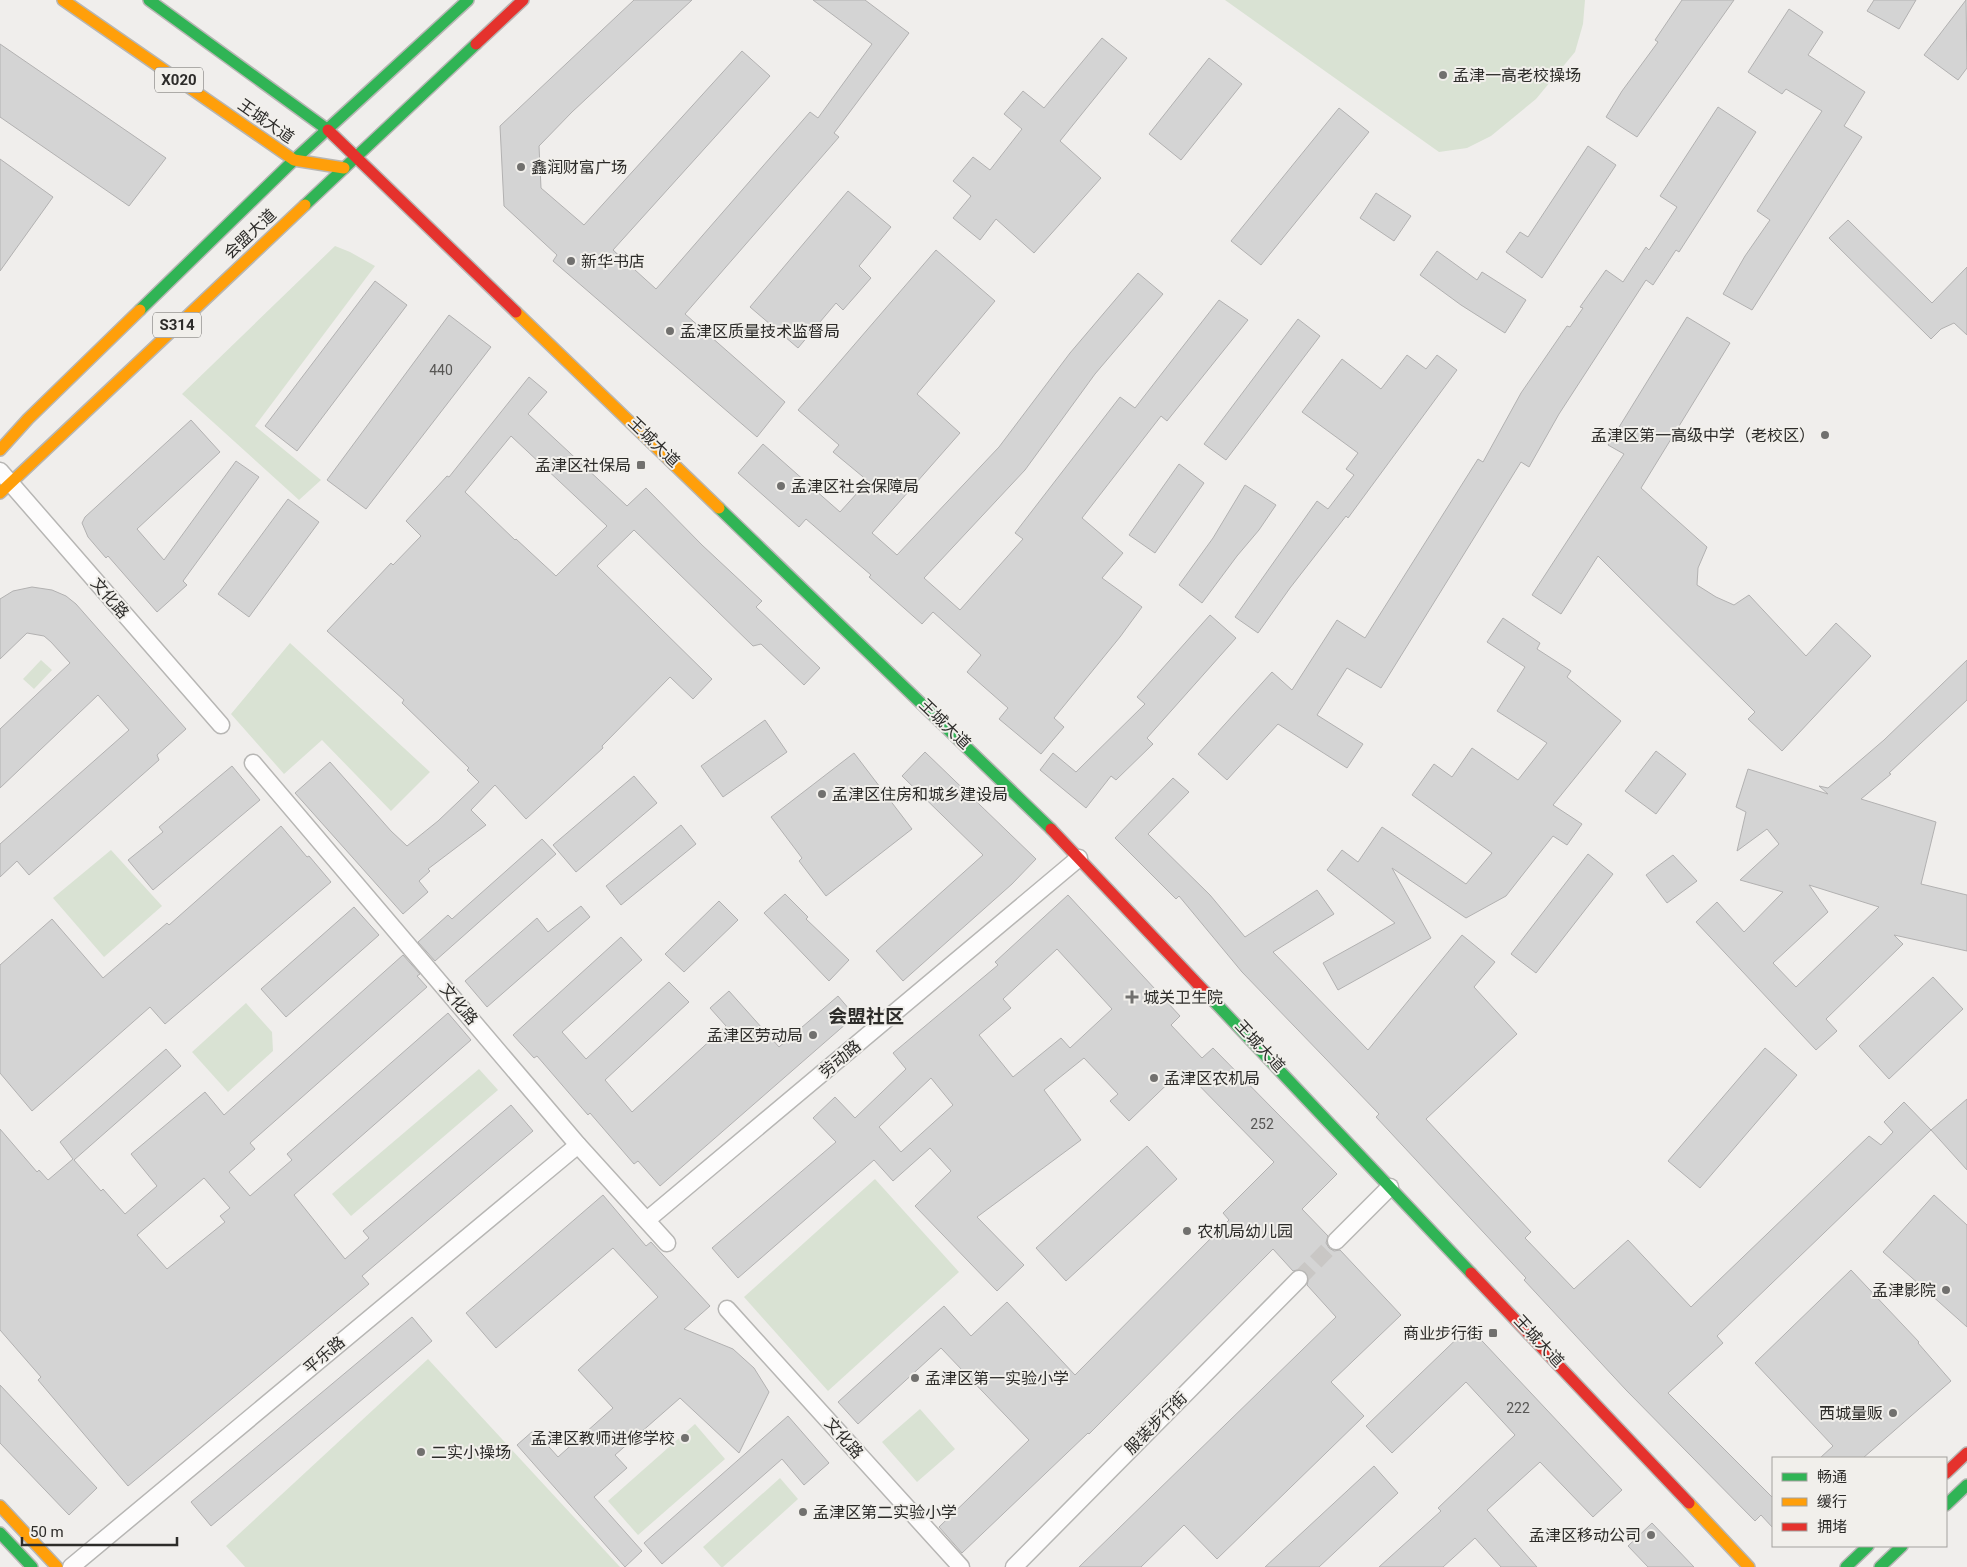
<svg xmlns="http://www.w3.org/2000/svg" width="1967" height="1567" font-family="Roboto,'Noto Sans SC',sans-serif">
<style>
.green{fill:#d9e2d3}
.building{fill:#d4d4d4;stroke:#b2b1b1;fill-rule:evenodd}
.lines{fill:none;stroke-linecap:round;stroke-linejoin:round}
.street-tunnel{stroke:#c9c7c5;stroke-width:16;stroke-dasharray:16 8;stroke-linecap:butt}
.street-casing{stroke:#b7b6b4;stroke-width:19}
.fast-casing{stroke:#b7b6b4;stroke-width:14}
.slow-casing{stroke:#b7b6b4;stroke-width:14}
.jam-casing{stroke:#b7b6b4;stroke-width:14}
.street{stroke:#fdfcfc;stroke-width:16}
.fast{stroke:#30b455;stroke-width:11}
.slow{stroke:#ff9f0a;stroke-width:11}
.jam{stroke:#e5322d;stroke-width:11}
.poi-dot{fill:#71706e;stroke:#f1efeb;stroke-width:2}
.labels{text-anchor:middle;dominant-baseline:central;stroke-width:4;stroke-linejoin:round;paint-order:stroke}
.number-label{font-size:14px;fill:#575654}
.shield{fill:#f1efeb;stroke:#686664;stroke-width:1}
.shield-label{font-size:15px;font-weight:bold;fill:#2d2c2a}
.poi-label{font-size:16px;fill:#2d2c2a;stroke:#f1efeb;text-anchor:start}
.street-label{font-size:16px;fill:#2d2c2a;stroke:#f1efeb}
.quarter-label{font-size:19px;font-weight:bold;fill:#2d2c2a;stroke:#f1efeb}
</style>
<rect width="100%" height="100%" fill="#f0eeec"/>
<g class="green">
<path d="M 1225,0 L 1585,0 L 1583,24 L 1575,52 L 1536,99 L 1491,136 L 1467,148 L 1439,152 Z"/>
<path d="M 335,246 L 350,252 L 375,266 L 255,426 L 321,480 L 299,500 L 182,394 Z"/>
<path d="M 290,643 L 430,772 L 391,811 L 322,740 L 284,774 L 231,714 Z"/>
<path d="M 41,660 L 52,670 L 34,689 L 23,679 Z"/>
<path d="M 111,850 L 162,906 L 104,957 L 53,898 Z"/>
<path d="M 246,1003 L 272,1032 L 273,1051 L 228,1092 L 192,1052 Z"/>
<path d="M 479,1069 L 498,1090 L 351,1216 L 332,1194 Z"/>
<path d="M 875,1179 L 959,1272 L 828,1391 L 744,1297 Z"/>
<path d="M 428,1359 L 620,1567 L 245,1567 L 226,1546 Z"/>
<path d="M 920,1409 L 955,1449 L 917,1482 L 882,1442 Z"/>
<path d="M 695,1424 L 725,1459 L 638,1535 L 608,1501 Z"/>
<path d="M 780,1478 L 798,1499 L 723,1567 L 721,1567 L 703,1547 Z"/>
</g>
<g class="building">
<path d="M 634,0 L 692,0 L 572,112 L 539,146 L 541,188 L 584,225 L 742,51 L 770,76 L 613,250 L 656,289 L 810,112 L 818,118 L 872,44 L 813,0 L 865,0 L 909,33 L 834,133 L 839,137 L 685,314 L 785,402 L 757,437 L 553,261 L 557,255 L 504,206 L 500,126 Z"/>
<path d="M 1682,0 L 1734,0 L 1637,137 L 1606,117 L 1622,91 L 1658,42 L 1655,40 Z"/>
<path d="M 1874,0 L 1916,0 L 1899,29 L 1867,11 Z"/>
<path d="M 1966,0 L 1967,68 L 1958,80 L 1924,55 Z"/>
<path d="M 1789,9 L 1823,32 L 1808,55 L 1865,92 L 1844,126 L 1862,137 L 1752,310 L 1723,294 L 1745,256 L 1770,220 L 1757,211 L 1822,111 L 1786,89 L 1782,94 L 1748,72 Z"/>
<path d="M 1102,38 L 1127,58 L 1060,141 L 1101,178 L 1034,253 L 996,219 L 980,240 L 953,218 L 971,196 L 953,181 L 973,157 L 990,170 L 1022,129 L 1004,114 L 1023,91 L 1044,108 Z"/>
<path d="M 0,44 L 166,158 L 129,206 L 0,117 Z"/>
<path d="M 1209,58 L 1242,84 L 1181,160 L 1149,134 Z"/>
<path d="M 1718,107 L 1756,132 L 1679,252 L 1676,250 L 1653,285 L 1646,280 L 1559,414 L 1529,467 L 1521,462 L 1381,688 L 1347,668 L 1317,715 L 1363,744 L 1347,768 L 1278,724 L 1227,780 L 1198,754 L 1272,672 L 1292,690 L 1337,620 L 1365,638 L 1478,459 L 1483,462 L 1521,393 L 1567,326 L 1570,327 L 1583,308 L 1580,307 L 1606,270 L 1623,282 L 1646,247 L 1649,250 L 1677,207 L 1660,196 Z"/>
<path d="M 1339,108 L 1369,132 L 1261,265 L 1231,241 Z"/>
<path d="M 1588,146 L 1616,165 L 1542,278 L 1506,252 L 1520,232 L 1528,237 Z"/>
<path d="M 0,159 L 53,197 L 0,271 Z"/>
<path d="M 848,191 L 891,227 L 859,266 L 871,278 L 843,310 L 836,303 L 798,348 L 750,307 Z"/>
<path d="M 1376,193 L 1411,216 L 1394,241 L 1360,218 Z"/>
<path d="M 1848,220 L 1932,303 L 1967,267 L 1967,335 L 1954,323 L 1941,329 L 1931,339 L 1829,238 Z"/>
<path d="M 936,250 L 995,301 L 917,394 L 960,433 L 872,533 L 897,555 L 999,447 L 1070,353 L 1138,273 L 1163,294 L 1095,374 L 1025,470 L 924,578 L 960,610 L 1023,539 L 1015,533 L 1120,397 L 1135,408 L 1219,300 L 1248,320 L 1167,421 L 1161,416 L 1082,518 L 1123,553 L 1102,578 L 1142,607 L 1120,637 L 1054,718 L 1064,727 L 1041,754 L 999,719 L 1008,708 L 967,672 L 981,655 L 933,612 L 922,624 L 869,577 L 871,575 L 806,519 L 799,527 L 738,473 L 763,444 L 840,512 L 868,481 L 833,452 L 839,445 L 798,410 Z"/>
<path d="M 1437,251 L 1477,280 L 1482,272 L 1526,300 L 1505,333 L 1461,305 L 1420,275 Z"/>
<path d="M 375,281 L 407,305 L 297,451 L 265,426 Z"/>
<path d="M 449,315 L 491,347 L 366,509 L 327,480 Z"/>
<path d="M 1687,317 L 1730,343 L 1641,488 L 1707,547 L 1698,568 L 1697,585 L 1716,597 L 1734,605 L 1749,595 L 1806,656 L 1836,623 L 1871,656 L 1782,751 L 1748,719 L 1755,712 L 1598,556 L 1561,614 L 1532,595 L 1624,454 L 1608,445 Z"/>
<path d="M 1298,319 L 1320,336 L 1226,460 L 1204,444 Z"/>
<path d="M 1407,355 L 1426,369 L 1437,355 L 1457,370 L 1348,518 L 1346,516 L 1290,588 L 1258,633 L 1235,617 L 1317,501 L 1328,509 L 1354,475 L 1346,469 L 1358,453 L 1302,412 L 1342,359 L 1381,389 Z"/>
<path d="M 529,377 L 547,392 L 528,414 L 627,506 L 646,488 L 702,545 L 762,601 L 756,607 L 820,668 L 804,685 L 761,644 L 753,646 L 634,530 L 597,566 L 712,679 L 693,699 L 670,677 L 602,746 L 603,748 L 526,819 L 495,785 L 471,810 L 486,825 L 428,869 L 430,871 L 419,881 L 428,892 L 403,914 L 295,793 L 330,762 L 391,831 L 407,846 L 438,821 L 479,782 L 467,770 L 469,768 L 402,703 L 404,700 L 327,631 L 391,563 L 393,565 L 421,536 L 406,521 L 447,476 L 449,477 ZM 511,436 L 607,526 L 556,576 L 516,539 L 515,540 L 465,492 Z"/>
<path d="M 191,420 L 220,452 L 137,529 L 164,560 L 236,461 L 259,477 L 183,581 L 187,585 L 157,612 L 108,556 L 106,558 L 88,537 L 82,523 L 85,517 Z"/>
<path d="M 1179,464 L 1204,483 L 1155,553 L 1129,535 Z"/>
<path d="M 1245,485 L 1276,505 L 1259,530 L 1237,556 L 1202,603 L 1179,585 L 1213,538 Z"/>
<path d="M 288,499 L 319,522 L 249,617 L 218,594 Z"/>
<path d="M 32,587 L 52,590 L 66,596 L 76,604 L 186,729 L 157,755 L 159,760 L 29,875 L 17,861 L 0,877 L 0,844 L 129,730 L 98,695 L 0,788 L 0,729 L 70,663 L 51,642 L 44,636 L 27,633 L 0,659 L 0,599 L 13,591 Z"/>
<path d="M 1210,615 L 1236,638 L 1147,738 L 1153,744 L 1116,780 L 1111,776 L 1086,808 L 1040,770 L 1053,753 L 1076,772 L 1145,704 L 1137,697 Z"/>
<path d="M 1503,618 L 1540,643 L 1537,649 L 1571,671 L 1567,677 L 1621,721 L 1553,805 L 1582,824 L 1567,845 L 1553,836 L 1506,896 L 1466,918 L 1392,868 L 1431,938 L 1338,990 L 1323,963 L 1395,923 L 1327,870 L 1342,850 L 1358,862 L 1382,827 L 1466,884 L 1492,853 L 1412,795 L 1434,764 L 1452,777 L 1472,748 L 1518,780 L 1547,743 L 1497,711 L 1525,667 L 1487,642 Z"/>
<path d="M 1967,660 L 1967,700 L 1889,773 L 1891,774 L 1861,799 L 1936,822 L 1921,884 L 1967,895 L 1967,951 L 1894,935 L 1903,944 L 1826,1019 L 1837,1031 L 1816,1050 L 1696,922 L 1717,902 L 1744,932 L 1783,892 L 1740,880 L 1779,844 L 1767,829 L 1737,851 L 1746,812 L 1736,807 L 1748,769 L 1828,794 L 1819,786 L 1828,788 L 1884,740 ZM 1809,885 L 1879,907 L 1796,987 L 1773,963 L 1828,912 Z"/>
<path d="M 765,720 L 787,752 L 723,797 L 701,766 Z"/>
<path d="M 1656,751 L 1686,774 L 1656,814 L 1625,791 Z"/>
<path d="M 925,752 L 1036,859 L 1012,884 L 903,981 L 876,951 L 983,855 L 902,776 Z"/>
<path d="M 854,753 L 912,829 L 826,896 L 799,861 L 802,858 L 771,817 Z"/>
<path d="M 232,766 L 260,800 L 153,890 L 128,860 L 163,832 L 159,827 Z"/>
<path d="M 634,776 L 657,803 L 576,872 L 553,845 Z"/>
<path d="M 1173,778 L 1189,792 L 1148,834 L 1210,895 L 1245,937 L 1317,890 L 1334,914 L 1273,952 L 1368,1050 L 1462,935 L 1495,962 L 1474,987 L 1517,1034 L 1426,1119 L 1531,1232 L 1525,1238 L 1574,1289 L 1628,1240 L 1691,1307 L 1869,1136 L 1881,1145 L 1893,1132 L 1884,1122 L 1904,1102 L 1931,1130 L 1717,1336 L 1723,1343 L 1668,1393 L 1773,1498 L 1773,1528 L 1761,1515 L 1755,1521 L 1626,1390 L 1524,1280 L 1526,1278 L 1376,1117 L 1379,1114 L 1242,972 L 1179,896 L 1176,899 L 1115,838 Z"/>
<path d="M 681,825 L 696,844 L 621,905 L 606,886 Z"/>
<path d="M 281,826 L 307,857 L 309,856 L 331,882 L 165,1024 L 150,1007 L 32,1111 L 0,1073 L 0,965 L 52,919 L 103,978 L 167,923 L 169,925 Z"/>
<path d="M 542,839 L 556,854 L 435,961 L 418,942 L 448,915 L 452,919 Z"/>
<path d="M 1588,854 L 1613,874 L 1536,973 L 1511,954 Z"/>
<path d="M 1673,855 L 1697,881 L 1667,903 L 1646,875 Z"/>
<path d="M 785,894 L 808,917 L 806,919 L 849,960 L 829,981 L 764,913 Z"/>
<path d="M 1068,895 L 1180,1016 L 1171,1025 L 1202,1058 L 1213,1048 L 1337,1174 L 1302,1209 L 1328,1236 L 1326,1243 L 1329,1248 L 1334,1251 L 1340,1250 L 1401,1315 L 1331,1382 L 1364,1416 L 1217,1559 L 1184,1525 L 1141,1567 L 1079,1567 L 1336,1317 L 1307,1285 L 1309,1277 L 1306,1272 L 1301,1269 L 1293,1271 L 1273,1249 L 1089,1434 L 1088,1433 L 962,1553 L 939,1527 L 1029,1440 L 941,1348 L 858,1424 L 838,1402 L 944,1306 L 971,1336 L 1007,1302 L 1075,1375 L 1229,1220 L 1223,1213 L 1274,1162 L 1183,1069 L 1129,1121 L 1110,1101 L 1118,1094 L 1084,1058 L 1044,1090 L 1081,1140 L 977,1217 L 1024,1265 L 997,1291 L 915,1206 L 951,1171 L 930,1148 L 893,1181 L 874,1160 L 738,1278 L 712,1248 L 836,1142 L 813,1118 L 835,1097 L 855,1118 L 906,1069 L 893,1053 L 998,965 L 995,962 ZM 1057,949 L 1112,1009 L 1070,1048 L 1061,1038 L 1013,1077 L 979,1035 L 1011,1008 L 1003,999 ZM 931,1078 L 953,1105 L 901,1152 L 879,1127 Z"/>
<path d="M 719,901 L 738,920 L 684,972 L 665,954 Z"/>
<path d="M 581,906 L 590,917 L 487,1007 L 465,981 L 537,918 L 548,932 Z"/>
<path d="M 354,907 L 379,935 L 286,1017 L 261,989 Z"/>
<path d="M 621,937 L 642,960 L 562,1032 L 586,1059 L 669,982 L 689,1002 L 605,1080 L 632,1112 L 726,1026 L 710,1008 L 729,991 L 779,1047 L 838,996 L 855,1016 L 660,1186 L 638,1161 L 634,1164 L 590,1113 L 588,1115 L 537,1056 L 534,1058 L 513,1035 Z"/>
<path d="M 403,955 L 420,974 L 417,976 L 427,987 L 250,1143 L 255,1149 L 229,1172 L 250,1196 L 292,1160 L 287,1154 L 448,1013 L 471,1040 L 294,1195 L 345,1259 L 369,1238 L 363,1231 L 511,1105 L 533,1131 L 362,1276 L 369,1284 L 128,1486 L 38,1380 L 41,1377 L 0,1330 L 0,1129 L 37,1172 L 39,1170 L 48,1180 L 73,1159 L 60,1142 L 166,1049 L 181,1066 L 74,1160 L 101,1191 L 103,1189 L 125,1214 L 157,1186 L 131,1154 L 205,1092 L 224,1115 ZM 204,1178 L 230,1208 L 220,1216 L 225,1222 L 167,1269 L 137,1235 Z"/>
<path d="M 1933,977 L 1963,1009 L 1889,1079 L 1859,1046 Z"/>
<path d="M 1765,1048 L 1797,1075 L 1700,1188 L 1668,1161 Z"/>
<path d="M 1967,1099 L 1967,1170 L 1931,1130 Z"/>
<path d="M 1147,1146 L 1177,1179 L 1066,1281 L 1036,1248 Z"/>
<path d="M 603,1195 L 646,1246 L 651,1242 L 710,1306 L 684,1329 L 733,1349 L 754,1368 L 769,1392 L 739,1453 L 680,1398 L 615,1455 L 627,1468 L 594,1497 L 642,1551 L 625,1567 L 517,1445 L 534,1430 L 558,1457 L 613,1408 L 578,1370 L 658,1297 L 613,1248 L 496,1348 L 466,1313 Z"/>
<path d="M 1934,1195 L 1967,1225 L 1967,1327 L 1883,1252 Z"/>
<path d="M 1851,1270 L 1919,1342 L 1918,1343 L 1951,1381 L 1863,1458 L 1820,1458 L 1833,1446 L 1755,1363 Z"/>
<path d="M 412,1317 L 432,1341 L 211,1526 L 191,1502 Z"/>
<path d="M 1469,1327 L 1622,1490 L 1593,1517 L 1540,1462 L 1487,1510 L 1537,1567 L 1501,1567 L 1475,1538 L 1443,1567 L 1379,1567 L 1441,1511 L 1438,1508 L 1515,1435 L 1466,1382 L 1392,1453 L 1366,1426 Z"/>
<path d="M 0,1385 L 97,1488 L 69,1515 L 0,1443 Z"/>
<path d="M 788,1416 L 829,1463 L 804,1485 L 782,1459 L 662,1564 L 644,1543 Z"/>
<path d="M 1374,1466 L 1398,1493 L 1319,1567 L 1265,1567 Z"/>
<path d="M 1652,1523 L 1694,1567 L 1648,1567 L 1628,1546 Z"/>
</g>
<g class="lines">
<path class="street-tunnel" d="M 1299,1279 L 1336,1241"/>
<defs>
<g id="street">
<path d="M 0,471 L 221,725"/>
<path d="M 253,763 L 578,1145 L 667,1243"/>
<path d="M 647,1220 L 1079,858"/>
<path d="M 1336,1241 L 1390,1187"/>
<path d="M 727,1309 L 961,1567"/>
<path d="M 71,1567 L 578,1145"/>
<path d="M 1014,1567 L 1299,1279"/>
</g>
<g id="fast">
<path d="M 149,0 L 328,130"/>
<path d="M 305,205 L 476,44"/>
<path d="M 140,310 L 294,160 L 468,0"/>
<path d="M 719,508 L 1051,829"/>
<path d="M 1208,995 L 1471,1273"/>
<path d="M 1946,1505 L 1967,1485"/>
<path d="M 0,1533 L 32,1567"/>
<path d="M 1846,1567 L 1868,1546"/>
<path d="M 1880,1567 L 1902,1546"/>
</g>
<g id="slow">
<path d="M 63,0 L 294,160 L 344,168"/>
<path d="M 516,312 L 719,508"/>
<path d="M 0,450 L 28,419 L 140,310"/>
<path d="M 0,493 L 305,205"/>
<path d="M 1689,1503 L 1749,1567"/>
<path d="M 0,1506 L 57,1567"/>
</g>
<g id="jam">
<path d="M 476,44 L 523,0"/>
<path d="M 328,130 L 516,312"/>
<path d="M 1051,829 L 1208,995"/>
<path d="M 1471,1273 L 1689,1503"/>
<path d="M 1946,1473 L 1967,1453"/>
</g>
</defs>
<use href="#street" class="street-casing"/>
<use href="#fast" class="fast-casing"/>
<use href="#slow" class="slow-casing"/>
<use href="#jam" class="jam-casing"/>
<use href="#street" class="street"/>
<use href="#fast" class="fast"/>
<use href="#slow" class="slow"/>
<use href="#jam" class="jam"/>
</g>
<g class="poi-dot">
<circle cx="1443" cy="75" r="5"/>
<circle cx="521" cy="167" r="5"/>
<circle cx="571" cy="261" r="5"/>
<circle cx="670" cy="331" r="5"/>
<circle cx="1825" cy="435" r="5"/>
<rect x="636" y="460" width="10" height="10" rx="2.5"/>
<circle cx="781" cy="486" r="5"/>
<circle cx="822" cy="794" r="5"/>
<path d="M1129.5 989.5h5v5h5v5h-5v5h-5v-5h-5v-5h5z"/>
<circle cx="813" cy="1035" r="5"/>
<circle cx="1154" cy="1078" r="5"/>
<circle cx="1187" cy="1231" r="5"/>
<circle cx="1946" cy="1290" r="5"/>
<rect x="1488" y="1328" width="10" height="10" rx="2.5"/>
<circle cx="915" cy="1378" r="5"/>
<circle cx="1893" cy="1413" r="5"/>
<circle cx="685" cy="1438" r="5"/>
<circle cx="421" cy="1452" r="5"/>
<circle cx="803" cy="1512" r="5"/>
<circle cx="1651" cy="1535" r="5"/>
</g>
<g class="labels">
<g class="number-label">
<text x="441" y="370">440</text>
<text x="1262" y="1124">252</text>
<text x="1518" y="1408">222</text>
</g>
<g class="shield">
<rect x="155" y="67.5" width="48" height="25" rx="4"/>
<rect x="153" y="312.5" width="48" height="25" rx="4"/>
</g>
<g class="shield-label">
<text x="179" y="80">X020</text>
<text x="177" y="325">S314</text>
</g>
<g class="poi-label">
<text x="1453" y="75">孟津一高老校操场</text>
<text x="531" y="167">鑫润财富广场</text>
<text x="581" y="261">新华书店</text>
<text x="680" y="331">孟津区质量技术监督局</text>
<text x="1815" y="435" text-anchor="end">孟津区第一高级中学（老校区）</text>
<text x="631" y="465" text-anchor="end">孟津区社保局</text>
<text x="791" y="486">孟津区社会保障局</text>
<text x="832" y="794">孟津区住房和城乡建设局</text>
<text x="1143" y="997">城关卫生院</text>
<text x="803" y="1035" text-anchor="end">孟津区劳动局</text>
<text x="1164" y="1078">孟津区农机局</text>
<text x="1197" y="1231">农机局幼儿园</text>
<text x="1936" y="1290" text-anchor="end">孟津影院</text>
<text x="1483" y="1333" text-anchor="end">商业步行街</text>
<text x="925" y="1378">孟津区第一实验小学</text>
<text x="1883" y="1413" text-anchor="end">西城量贩</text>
<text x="675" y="1438" text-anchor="end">孟津区教师进修学校</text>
<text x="431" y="1452">二实小操场</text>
<text x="813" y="1512">孟津区第二实验小学</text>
<text x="1641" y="1535" text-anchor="end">孟津区移动公司</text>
</g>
<g class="street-label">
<text transform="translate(266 121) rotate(35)">王城大道</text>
<text transform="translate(250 234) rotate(-43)">会盟大道</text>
<text transform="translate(654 442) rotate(44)">王城大道</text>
<text transform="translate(110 598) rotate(49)">文化路</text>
<text transform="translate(945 724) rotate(44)">王城大道</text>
<text transform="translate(459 1004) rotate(50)">文化路</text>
<text transform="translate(1260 1046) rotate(47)">王城大道</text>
<text transform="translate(840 1059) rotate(-40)">劳动路</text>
<text transform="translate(1539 1341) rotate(47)">王城大道</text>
<text transform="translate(324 1355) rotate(-40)">平乐路</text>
<text transform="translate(1156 1423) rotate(-45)">服装步行街</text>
<text transform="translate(844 1438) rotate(48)">文化路</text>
</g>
<g class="quarter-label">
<text x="866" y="1016">会盟社区</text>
</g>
</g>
<rect x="1772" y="1457" width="175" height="90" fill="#f1efeb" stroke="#a3a19e"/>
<rect x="1782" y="1473" width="25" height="8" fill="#30b455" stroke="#a3a19e"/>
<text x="1817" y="1482" font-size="15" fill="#2d2c2a">畅通</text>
<rect x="1782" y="1498" width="25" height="8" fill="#ff9f0a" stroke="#a3a19e"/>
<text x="1817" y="1507" font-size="15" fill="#2d2c2a">缓行</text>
<rect x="1782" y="1523" width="25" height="8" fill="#e5322d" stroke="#a3a19e"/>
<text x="1817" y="1532" font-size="15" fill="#2d2c2a">拥堵</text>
<path d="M22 1537v8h155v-8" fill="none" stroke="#2d2c2a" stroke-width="2.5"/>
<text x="30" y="1537" font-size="15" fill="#2d2c2a" stroke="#f1efeb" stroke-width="4" paint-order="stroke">50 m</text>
</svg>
